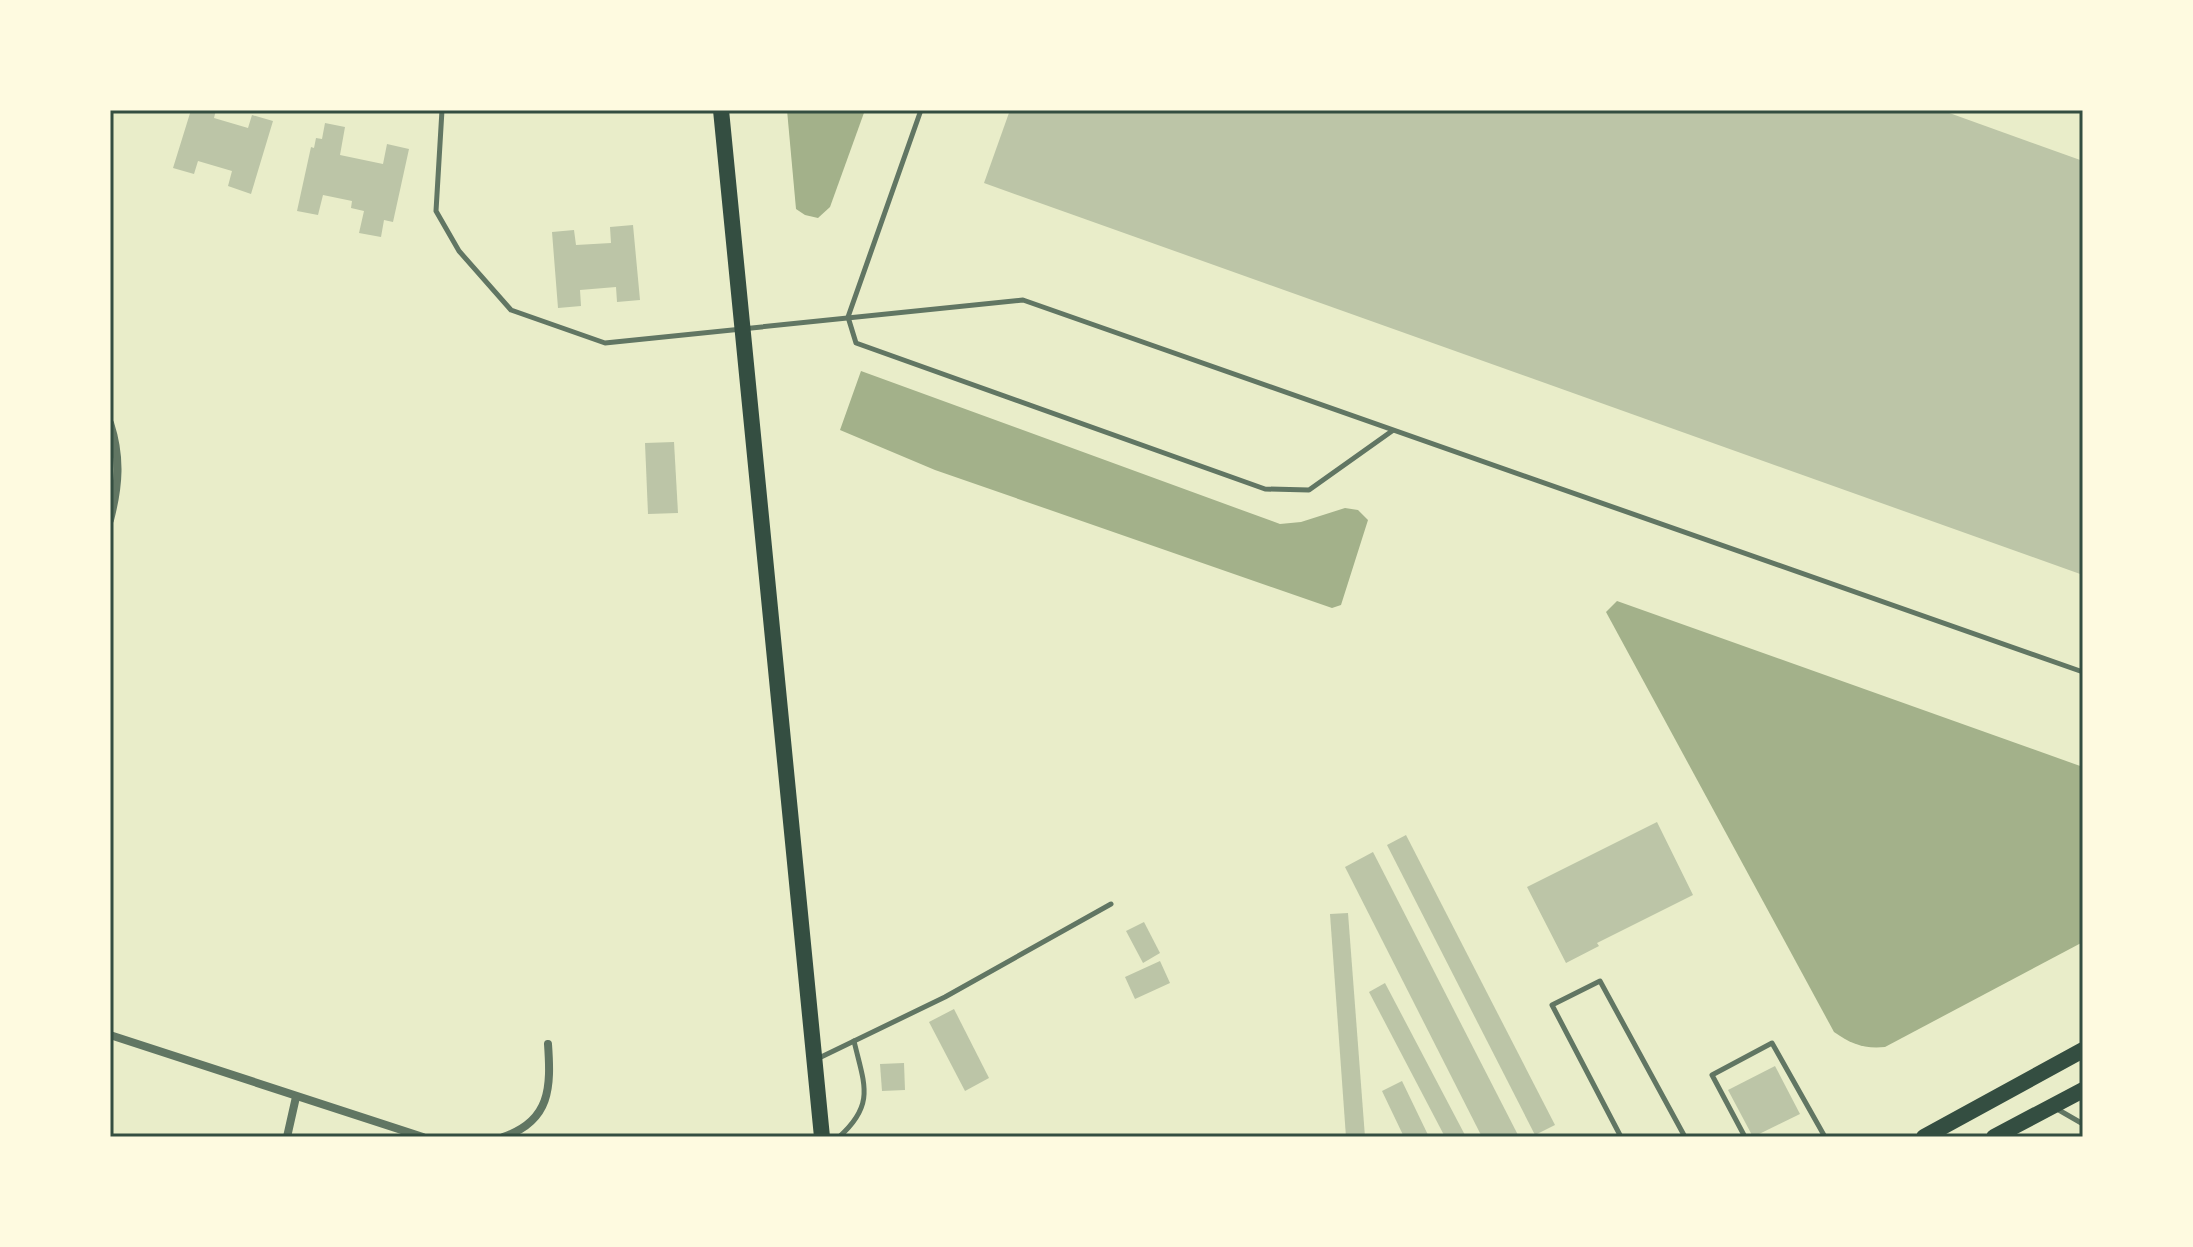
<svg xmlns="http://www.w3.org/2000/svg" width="2193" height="1247" font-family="Signika,sans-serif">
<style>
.water{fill:#a3b18a}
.building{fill:#bcc5a7}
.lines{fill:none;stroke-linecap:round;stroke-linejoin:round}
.service{stroke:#617663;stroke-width:5}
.minor{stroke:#617663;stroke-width:8}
.primary{stroke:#344e41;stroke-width:16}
.trunk{stroke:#344e41;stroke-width:16}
.neatline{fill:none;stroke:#344e41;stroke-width:3}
</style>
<rect width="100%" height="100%" fill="#e9edc9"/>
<g class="water">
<path d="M 787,110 L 865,110 L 830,207 L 818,218 L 805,215 L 796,209 Z"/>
<path d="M 861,371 L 1280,524 L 1301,522 L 1345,508 L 1358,510 L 1368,520 L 1341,605 L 1332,608 L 935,470 L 840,430 Z"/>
<path d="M 1617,601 L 2083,767 L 2083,942 L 1885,1047 C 1864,1049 1851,1044 1834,1032 L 1606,612 Z"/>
</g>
<g class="building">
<path d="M 191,110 L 216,110 L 214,118 L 248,128 L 252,115 L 273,121 L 251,194 L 228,186 L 232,171 L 198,161 L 194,174 L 173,168 Z"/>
<path d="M 1010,110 L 1941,110 L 2083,161 L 2083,575 L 984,183 Z"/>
<path d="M 325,123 L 345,127 L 340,155 L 383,164 L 387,144 L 409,149 L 393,222 L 384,220 L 381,237 L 359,233 L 364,211 L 351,208 L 352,201 L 323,195 L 318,215 L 297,211 L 311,147 L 314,148 L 316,138 L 322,139 Z"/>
<path d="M 633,225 L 640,300 L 617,302 L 616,287 L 580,290 L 581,306 L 558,308 L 552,232 L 574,230 L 576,245 L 611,243 L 610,227 Z"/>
<path d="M 674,442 L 678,513 L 648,514 L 645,443 Z"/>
<path d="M 1657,822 L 1693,895 L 1597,943 L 1599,946 L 1566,963 L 1527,887 Z"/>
<path d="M 1406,835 L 1555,1125 L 1535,1135 L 1387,845 Z"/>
<path d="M 1373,852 L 1519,1137 L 1482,1137 L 1345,867 Z"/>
<path d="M 1348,913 L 1365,1137 L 1346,1137 L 1330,914 Z"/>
<path d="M 1144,922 L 1160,953 L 1143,963 L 1126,931 Z"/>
<path d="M 1160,961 L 1170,983 L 1135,999 L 1125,977 Z"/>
<path d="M 1385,983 L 1466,1137 L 1445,1137 L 1369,992 Z"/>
<path d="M 954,1009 L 989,1078 L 965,1091 L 929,1022 Z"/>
<path d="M 904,1063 L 905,1090 L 882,1091 L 880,1064 Z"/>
<path d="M 1775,1066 L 1800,1114 L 1753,1137 L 1728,1090 Z"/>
<path d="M 1402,1081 L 1429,1137 L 1404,1137 L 1382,1091 Z"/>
</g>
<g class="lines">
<g class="service">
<path d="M 442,110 L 436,211 L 459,251 L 511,310 L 605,343 L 1023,300 L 2083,672"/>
<path d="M 921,110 L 848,317 L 856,343 L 1265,489 L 1309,490 L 1392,431"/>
<path d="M 819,1058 L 945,997 L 1111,904"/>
<path d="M 2057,1109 L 2083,1124"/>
<path d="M 839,1137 C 876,1104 864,1084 854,1041"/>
<path d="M 1621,1137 L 1552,1005 L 1600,981 L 1685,1137"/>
<path d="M 1745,1137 L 1712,1075 L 1772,1043 L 1825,1137"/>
</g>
<g class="minor">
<path d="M 110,423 C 121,457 119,485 110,520"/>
<path d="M 110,1035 L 423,1137"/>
<path d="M 287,1137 L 296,1097"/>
<path d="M 503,1137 C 551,1121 551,1087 548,1044"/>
</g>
<path class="primary" d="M 721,110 L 822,1137"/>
<g class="trunk">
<path d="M 1924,1137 L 2083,1050"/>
<path d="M 1994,1137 L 2083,1090"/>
</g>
</g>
<rect width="2193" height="1247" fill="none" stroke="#fefae0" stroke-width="224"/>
<rect x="112" y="112" width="1969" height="1023" class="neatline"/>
</svg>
